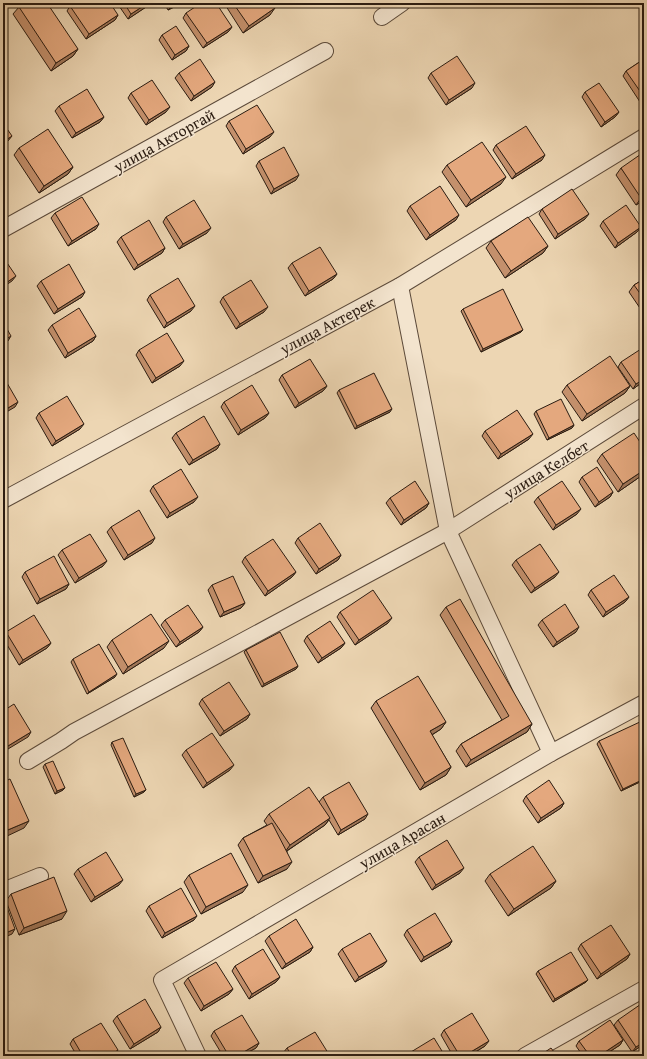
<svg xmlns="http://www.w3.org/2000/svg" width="647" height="1059" font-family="'Gentium Book Plus',serif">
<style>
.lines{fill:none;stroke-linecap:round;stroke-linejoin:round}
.minor-casing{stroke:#5c4a3a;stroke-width:18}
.minor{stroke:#f3e4ce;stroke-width:16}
.wall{fill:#c4906c;stroke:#2b1c11}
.shaded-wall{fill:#a07658;stroke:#2b1c11}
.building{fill:#e4a87e;stroke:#2b1c11}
.labels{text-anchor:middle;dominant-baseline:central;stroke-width:3;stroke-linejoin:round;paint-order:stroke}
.street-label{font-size:16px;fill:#2b1c11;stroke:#f3e4ce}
</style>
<rect width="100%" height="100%" fill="#edd6b3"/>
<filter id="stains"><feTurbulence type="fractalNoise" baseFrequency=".005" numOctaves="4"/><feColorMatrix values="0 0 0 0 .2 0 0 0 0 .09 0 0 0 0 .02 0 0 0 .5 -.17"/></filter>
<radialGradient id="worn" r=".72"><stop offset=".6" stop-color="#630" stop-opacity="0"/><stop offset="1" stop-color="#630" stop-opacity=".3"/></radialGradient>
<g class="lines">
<defs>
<g id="minor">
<path d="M 382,17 L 402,3"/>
<path d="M 3,229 L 325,51"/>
<path d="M 400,286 L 448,531 L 551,753"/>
<path d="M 3,500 L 400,286 L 644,137"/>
<path d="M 28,761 L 61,741 L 74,732 L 448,531 L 644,406"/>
<path d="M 3,891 L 40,876"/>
<path d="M 198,1056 L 162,980 L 551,753 L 644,703"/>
<path d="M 525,1056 L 644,989"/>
</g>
</defs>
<use href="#minor" class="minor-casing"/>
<use href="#minor" class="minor"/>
</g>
<g class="wall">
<path d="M 117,3 L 152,3 L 128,19 Z"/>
<path d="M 164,3 L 182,3 L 168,10 Z"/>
<path d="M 224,3 L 271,3 L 270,15 L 243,33 Z"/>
<path d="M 70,6 L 118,15 L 115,20 L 86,39 L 67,11 Z"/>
<path d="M 19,7 L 78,49 L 73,56 L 51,71 L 13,14 Z"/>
<path d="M 186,13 L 232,27 L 228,32 L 203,48 L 183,18 Z"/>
<path d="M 162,35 L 189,46 L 186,51 L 172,60 L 159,40 Z"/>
<path d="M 644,59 L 644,104 L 642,105 L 623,76 L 626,71 Z"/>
<path d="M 179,73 L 212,87 L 191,101 L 175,78 Z"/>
<path d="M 431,73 L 472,88 L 446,105 L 428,78 Z"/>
<path d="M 585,92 L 619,112 L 615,117 L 601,127 L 582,97 Z"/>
<path d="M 131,93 L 166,112 L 146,125 L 128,98 Z"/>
<path d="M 59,106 L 104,117 L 100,122 L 72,138 L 55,111 Z"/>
<path d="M 229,121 L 270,137 L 243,154 L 226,126 Z"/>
<path d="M 496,145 L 542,160 L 512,179 L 493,150 Z"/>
<path d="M 19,148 L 73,167 L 68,174 L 39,193 L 14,155 Z"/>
<path d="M 259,161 L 296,180 L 271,194 L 256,166 Z"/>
<path d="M 447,165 L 501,184 L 466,207 L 442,172 Z"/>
<path d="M 621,168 L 644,200 L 636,205 L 616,175 Z"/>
<path d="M 410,206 L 456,220 L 426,240 L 407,211 Z"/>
<path d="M 542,209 L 585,219 L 555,239 L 539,214 Z"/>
<path d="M 55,213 L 96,229 L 68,246 L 51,218 Z"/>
<path d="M 166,217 L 207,233 L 179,249 L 163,222 Z"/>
<path d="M 603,221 L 641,227 L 637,232 L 615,248 L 600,226 Z"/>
<path d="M 121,237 L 165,248 L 162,253 L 134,270 L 117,242 Z"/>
<path d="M 491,241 L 548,246 L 543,253 L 505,278 L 486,248 Z"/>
<path d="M 292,263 L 337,274 L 333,279 L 305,296 L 288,268 Z"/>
<path d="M 644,279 L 644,314 L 629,292 L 634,285 Z"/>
<path d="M 41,281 L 82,297 L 54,314 L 37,286 Z"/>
<path d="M 150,295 L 191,311 L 164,328 L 147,300 Z"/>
<path d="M 223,297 L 264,312 L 236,329 L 220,302 Z"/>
<path d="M 463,309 L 521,332 L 481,352 L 461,311 Z"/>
<path d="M 52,325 L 96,336 L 93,341 L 65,358 L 48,330 Z"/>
<path d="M 139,350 L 180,366 L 152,383 L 136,355 Z"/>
<path d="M 621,362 L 644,381 L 633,389 L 618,367 Z"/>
<path d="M 282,375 L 327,386 L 323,391 L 295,408 L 279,380 Z"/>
<path d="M 567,385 L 630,386 L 625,393 L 582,421 L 562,392 Z"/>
<path d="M 339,390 L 390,412 L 355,429 L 337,393 Z"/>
<path d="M 224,402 L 269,413 L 265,418 L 238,435 L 221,407 Z"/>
<path d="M 536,411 L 574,425 L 572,428 L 547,440 L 534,414 Z"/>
<path d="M 39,413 L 80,429 L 52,446 L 36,418 Z"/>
<path d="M 485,431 L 529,439 L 498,459 L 482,436 Z"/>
<path d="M 176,433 L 220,444 L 217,449 L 189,465 L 172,438 Z"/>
<path d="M 602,454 L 644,474 L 618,492 L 597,461 Z"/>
<path d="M 582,477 L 613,492 L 610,497 L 595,507 L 579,482 Z"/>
<path d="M 153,486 L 194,502 L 167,518 L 150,491 Z"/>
<path d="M 538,497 L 577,514 L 553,530 L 534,502 Z"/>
<path d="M 390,498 L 429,503 L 426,508 L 401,525 L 386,503 Z"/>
<path d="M 111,527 L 152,543 L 124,560 L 107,532 Z"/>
<path d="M 298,538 L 341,555 L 338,560 L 316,574 L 295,543 Z"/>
<path d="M 62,550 L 103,566 L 75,583 L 58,555 Z"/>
<path d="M 245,557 L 296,572 L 292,577 L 265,596 L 242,562 Z"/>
<path d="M 516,560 L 555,577 L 531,593 L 512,565 Z"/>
<path d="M 25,572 L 69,584 L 66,589 L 37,604 L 22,577 Z"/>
<path d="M 212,585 L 245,603 L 241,608 L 220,617 L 208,590 Z"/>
<path d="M 591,590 L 629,597 L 625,602 L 603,617 L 588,595 Z"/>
<path d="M 446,607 L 532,724 L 527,732 L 466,767 L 456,751 L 461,744 L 502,720 L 440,615 Z"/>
<path d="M 340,612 L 388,623 L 355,645 L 337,617 Z"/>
<path d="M 165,620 L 203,627 L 199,632 L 176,647 L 161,625 Z"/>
<path d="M 542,620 L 576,632 L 553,647 L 538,625 Z"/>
<path d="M 6,632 L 51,643 L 47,648 L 19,665 L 3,638 L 3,636 Z"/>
<path d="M 307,636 L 345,643 L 341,648 L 318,663 L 304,641 Z"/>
<path d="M 112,640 L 164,648 L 123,674 L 107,647 Z"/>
<path d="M 246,650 L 298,666 L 296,669 L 262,687 L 244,652 Z"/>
<path d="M 73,659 L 115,677 L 87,694 L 71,662 Z"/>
<path d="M 202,699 L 250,714 L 247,719 L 220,736 L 199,704 Z"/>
<path d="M 376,701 L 446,722 L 441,729 L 432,735 L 451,767 L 446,775 L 420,790 L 371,708 Z"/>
<path d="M 644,726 L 644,780 L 621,791 L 597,744 L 599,741 Z"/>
<path d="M 112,742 L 146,790 L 144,792 L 134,797 L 111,745 Z"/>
<path d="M 186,750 L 230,770 L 203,788 L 182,755 Z"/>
<path d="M 45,764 L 65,788 L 63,790 L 55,794 L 43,767 Z"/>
<path d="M 526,796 L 564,803 L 561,808 L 538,823 L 523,801 Z"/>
<path d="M 323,797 L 365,819 L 338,835 L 329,820 L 325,825 L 287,851 L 287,869 L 258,883 L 238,845 L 243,838 L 267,825 L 264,821 L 269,814 L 319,802 Z"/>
<path d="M 419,857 L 460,873 L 432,890 L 415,862 Z"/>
<path d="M 78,869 L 119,885 L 91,902 L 74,874 Z"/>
<path d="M 490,874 L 556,881 L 551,888 L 508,916 L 485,881 Z"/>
<path d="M 189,875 L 243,892 L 201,914 L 184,882 Z"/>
<path d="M 11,894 L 62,919 L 19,935 L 6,901 Z"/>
<path d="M 149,906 L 194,920 L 162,938 L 146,911 Z"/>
<path d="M 407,930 L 452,941 L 449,946 L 421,962 L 404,935 Z"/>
<path d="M 269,936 L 313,947 L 310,952 L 282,969 L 265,941 Z"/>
<path d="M 581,944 L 630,954 L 627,959 L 597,979 L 578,949 Z"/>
<path d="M 342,949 L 383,966 L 355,982 L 338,954 Z"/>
<path d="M 235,966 L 280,977 L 276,982 L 249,999 L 232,971 Z"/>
<path d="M 538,971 L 586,982 L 553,1002 L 536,974 Z"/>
<path d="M 188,978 L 233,989 L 229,994 L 201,1011 L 184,983 Z"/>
<path d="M 117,1016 L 161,1027 L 158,1032 L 130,1049 L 113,1021 Z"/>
<path d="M 618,1020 L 644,1044 L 632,1052 L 614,1025 Z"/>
<path d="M 444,1030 L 485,1046 L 469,1056 L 453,1056 L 441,1035 Z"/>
<path d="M 214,1031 L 259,1043 L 256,1048 L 241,1056 L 223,1056 L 211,1036 Z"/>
<path d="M 73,1039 L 118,1050 L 113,1056 L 77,1056 L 70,1044 Z"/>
<path d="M 623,1040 L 620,1045 L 603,1056 L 583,1056 L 576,1046 L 579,1041 Z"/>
<path d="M 287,1048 L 330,1056 L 285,1056 L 283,1053 Z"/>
</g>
<g class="shaded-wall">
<path d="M 148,3 L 152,3 L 128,19 L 131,14 Z"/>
<path d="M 179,3 L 182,3 L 168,10 L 170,8 Z"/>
<path d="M 275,8 L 270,15 L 243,33 L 249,26 Z"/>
<path d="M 118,15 L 115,20 L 86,39 L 89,34 Z"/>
<path d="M 232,27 L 228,32 L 203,48 L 207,43 Z"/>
<path d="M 189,46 L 186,51 L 172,60 L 175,55 Z"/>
<path d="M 78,49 L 73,56 L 51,71 L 56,63 Z"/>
<path d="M 215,82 L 212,87 L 191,101 L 194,96 Z"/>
<path d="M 475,83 L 472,88 L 446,105 L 449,100 Z"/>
<path d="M 170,107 L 166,112 L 146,125 L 149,120 Z"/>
<path d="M 619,112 L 615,117 L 601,127 L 605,122 Z"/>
<path d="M 104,117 L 100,122 L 72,138 L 76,133 Z"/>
<path d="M 274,132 L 270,137 L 243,154 L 246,149 Z"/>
<path d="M 12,136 L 8,141 L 3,144 L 3,142 Z"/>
<path d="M 545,155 L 542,160 L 512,179 L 516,174 Z"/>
<path d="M 73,167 L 68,174 L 39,193 L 44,186 Z"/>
<path d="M 299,175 L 296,180 L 271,194 L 274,189 Z"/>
<path d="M 506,177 L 501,184 L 466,207 L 471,200 Z"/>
<path d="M 644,196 L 644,200 L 636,205 L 641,198 Z"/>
<path d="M 589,214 L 585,219 L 555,239 L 558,234 Z"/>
<path d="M 459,215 L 456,220 L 426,240 L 430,235 Z"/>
<path d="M 99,224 L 96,229 L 68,246 L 72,241 Z"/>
<path d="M 641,227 L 637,232 L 615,248 L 618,243 Z"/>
<path d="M 211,228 L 207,233 L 179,249 L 183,244 Z"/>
<path d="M 548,246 L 543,253 L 505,278 L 511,271 Z"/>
<path d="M 165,248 L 162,253 L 134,270 L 138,265 Z"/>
<path d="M 337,274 L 333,279 L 305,296 L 309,291 Z"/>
<path d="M 16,276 L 12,281 L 3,287 L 3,285 Z"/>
<path d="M 85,292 L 82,297 L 54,314 L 58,309 Z"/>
<path d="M 195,306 L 191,311 L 164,328 L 167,323 Z"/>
<path d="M 268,307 L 264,312 L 236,329 L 240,324 Z"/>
<path d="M 523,330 L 521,332 L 481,352 L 483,349 Z"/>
<path d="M 11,336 L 8,341 L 3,343 L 3,341 Z"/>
<path d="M 96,336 L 93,341 L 65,358 L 68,353 Z"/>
<path d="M 184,361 L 180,366 L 152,383 L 156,378 Z"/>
<path d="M 644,379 L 644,381 L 633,389 L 636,384 Z"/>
<path d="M 327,386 L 323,391 L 295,408 L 299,403 Z"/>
<path d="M 630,386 L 625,393 L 582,421 L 587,414 Z"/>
<path d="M 18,402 L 15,407 L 3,414 L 3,411 Z"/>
<path d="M 392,409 L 390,412 L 355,429 L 357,426 Z"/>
<path d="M 269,413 L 265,418 L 238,435 L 241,430 Z"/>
<path d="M 84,424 L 80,429 L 52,446 L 56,441 Z"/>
<path d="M 574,425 L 572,428 L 547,440 L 549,438 Z"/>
<path d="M 533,434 L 529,439 L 498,459 L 501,454 Z"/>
<path d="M 220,444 L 217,449 L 189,465 L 193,460 Z"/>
<path d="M 644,470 L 644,474 L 618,492 L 623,484 Z"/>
<path d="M 613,492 L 610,497 L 595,507 L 599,502 Z"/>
<path d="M 198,497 L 194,502 L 167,518 L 170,513 Z"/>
<path d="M 429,503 L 426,508 L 401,525 L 404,520 Z"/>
<path d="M 581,509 L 577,514 L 553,530 L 556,525 Z"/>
<path d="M 155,538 L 152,543 L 124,560 L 128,555 Z"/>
<path d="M 341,555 L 338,560 L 316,574 L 319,569 Z"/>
<path d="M 107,561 L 103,566 L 75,583 L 79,578 Z"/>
<path d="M 296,572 L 292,577 L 265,596 L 268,591 Z"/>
<path d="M 559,572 L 555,577 L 531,593 L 535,588 Z"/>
<path d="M 69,584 L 66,589 L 37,604 L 40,599 Z"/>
<path d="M 629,597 L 625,602 L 603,617 L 606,612 Z"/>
<path d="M 245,603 L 241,608 L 220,617 L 224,612 Z"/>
<path d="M 392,618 L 388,623 L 355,645 L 359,640 Z"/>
<path d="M 203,627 L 199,632 L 176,647 L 180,642 Z"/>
<path d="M 579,627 L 576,632 L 553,647 L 557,642 Z"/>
<path d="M 169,641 L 164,648 L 123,674 L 128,667 Z"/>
<path d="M 51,643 L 47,648 L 19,665 L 23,660 Z"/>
<path d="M 345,643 L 341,648 L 318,663 L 322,658 Z"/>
<path d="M 298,666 L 296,669 L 262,687 L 264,684 Z"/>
<path d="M 117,674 L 115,677 L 87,694 L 89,692 Z"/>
<path d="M 250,714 L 247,719 L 220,736 L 224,731 Z"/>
<path d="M 446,722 L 441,729 L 425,739 L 430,731 Z"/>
<path d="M 532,724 L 527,732 L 466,767 L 471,760 Z"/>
<path d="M 31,732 L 28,737 L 3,752 L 3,749 Z"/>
<path d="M 234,765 L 230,770 L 203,788 L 207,783 Z"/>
<path d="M 451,767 L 446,775 L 420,790 L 425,783 Z"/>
<path d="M 644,779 L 644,780 L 621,791 L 623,789 Z"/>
<path d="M 65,788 L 63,790 L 55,794 L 57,791 Z"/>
<path d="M 146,790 L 144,792 L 134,797 L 136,794 Z"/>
<path d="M 564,803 L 561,808 L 538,823 L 541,818 Z"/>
<path d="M 368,814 L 365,819 L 338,835 L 341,830 Z"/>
<path d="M 330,818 L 325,825 L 285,852 L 290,845 Z"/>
<path d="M 29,821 L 24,828 L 3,838 L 3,832 Z"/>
<path d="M 292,862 L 287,869 L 258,883 L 263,876 Z"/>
<path d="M 464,868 L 460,873 L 432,890 L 436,885 Z"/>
<path d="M 123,880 L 119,885 L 91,902 L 95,897 Z"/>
<path d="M 556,881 L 551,888 L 508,916 L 514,909 Z"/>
<path d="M 248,885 L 243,892 L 201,914 L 206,907 Z"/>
<path d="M 67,911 L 62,919 L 19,935 L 24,928 Z"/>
<path d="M 197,916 L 194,920 L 162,938 L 165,933 Z"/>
<path d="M 15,929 L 12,934 L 3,938 L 3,934 Z"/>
<path d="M 452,941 L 449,946 L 421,962 L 424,957 Z"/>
<path d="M 313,947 L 310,952 L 282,969 L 286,964 Z"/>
<path d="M 630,954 L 627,959 L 597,979 L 601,974 Z"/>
<path d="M 387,961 L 383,966 L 355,982 L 359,977 Z"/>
<path d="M 280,977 L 276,982 L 249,999 L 252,994 Z"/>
<path d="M 588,980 L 586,982 L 553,1002 L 555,999 Z"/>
<path d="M 233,989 L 229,994 L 201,1011 L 204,1006 Z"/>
<path d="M 161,1027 L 158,1032 L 130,1049 L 134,1044 Z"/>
<path d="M 623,1040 L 620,1045 L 603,1056 L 599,1056 Z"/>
<path d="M 489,1041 L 485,1046 L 469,1056 L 464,1056 Z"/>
<path d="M 644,1042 L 644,1044 L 632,1052 L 636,1047 Z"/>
<path d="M 259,1043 L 256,1048 L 241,1056 L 237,1056 Z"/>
<path d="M 118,1050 L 113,1056 L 109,1056 Z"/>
</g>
<g class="building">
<path d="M 25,3 L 47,3 L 78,49 L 56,63 L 19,7 Z"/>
<path d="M 74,3 L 110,3 L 118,15 L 89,34 L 70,6 Z"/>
<path d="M 124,3 L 148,3 L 131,14 Z"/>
<path d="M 167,3 L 179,3 L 170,8 Z"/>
<path d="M 201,3 L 216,3 L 232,27 L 207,43 L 186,13 Z"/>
<path d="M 233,3 L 271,3 L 275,8 L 249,26 Z"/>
<path d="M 176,26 L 189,46 L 175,55 L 162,35 Z"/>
<path d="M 457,56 L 475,83 L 449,100 L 431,73 Z"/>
<path d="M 200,59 L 215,82 L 194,96 L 179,73 Z"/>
<path d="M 644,59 L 644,97 L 626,71 Z"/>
<path d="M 152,80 L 170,107 L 149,120 L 131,93 Z"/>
<path d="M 599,83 L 619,112 L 605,122 L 585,92 Z"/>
<path d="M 87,89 L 104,117 L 76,133 L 59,106 Z"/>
<path d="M 257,105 L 274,132 L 246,149 L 229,121 Z"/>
<path d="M 3,123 L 12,136 L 3,142 Z"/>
<path d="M 526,126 L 545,155 L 516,174 L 496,145 Z"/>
<path d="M 48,129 L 73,167 L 44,186 L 19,148 Z"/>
<path d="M 482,142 L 506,177 L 471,200 L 447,165 Z"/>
<path d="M 284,147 L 299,175 L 274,189 L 259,161 Z"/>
<path d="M 644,152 L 644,196 L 641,198 L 621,168 Z"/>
<path d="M 440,186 L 459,215 L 430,235 L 410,206 Z"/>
<path d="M 572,189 L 589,214 L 558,234 L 542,209 Z"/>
<path d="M 82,197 L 99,224 L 72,241 L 55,213 Z"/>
<path d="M 194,200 L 211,228 L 183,244 L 166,217 Z"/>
<path d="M 626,205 L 641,227 L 618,243 L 603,221 Z"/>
<path d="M 528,217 L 548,246 L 511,271 L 491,241 Z"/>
<path d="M 149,220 L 165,248 L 138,265 L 121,237 Z"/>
<path d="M 320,247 L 337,274 L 309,291 L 292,263 Z"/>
<path d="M 3,257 L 16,276 L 3,285 Z"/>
<path d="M 69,264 L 85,292 L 58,309 L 41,281 Z"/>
<path d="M 178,278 L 195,306 L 167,323 L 150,295 Z"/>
<path d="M 644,279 L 644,299 L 634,285 Z"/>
<path d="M 251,280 L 268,307 L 240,324 L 223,297 Z"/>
<path d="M 503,289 L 523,330 L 483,349 L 463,309 Z"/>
<path d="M 79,308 L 96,336 L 68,353 L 52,325 Z"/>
<path d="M 3,322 L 11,336 L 3,341 Z"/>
<path d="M 167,333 L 184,361 L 156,378 L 139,350 Z"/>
<path d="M 644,347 L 644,379 L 636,384 L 621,362 Z"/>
<path d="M 610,356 L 630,386 L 587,414 L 567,385 Z"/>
<path d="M 310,359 L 327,386 L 299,403 L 282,375 Z"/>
<path d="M 374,373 L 392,409 L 357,426 L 339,390 Z"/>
<path d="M 3,376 L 18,402 L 3,411 Z"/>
<path d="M 252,385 L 269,413 L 241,430 L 224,402 Z"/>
<path d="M 67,396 L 84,424 L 56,441 L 39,413 Z"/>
<path d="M 561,399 L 574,425 L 549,438 L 536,411 Z"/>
<path d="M 517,410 L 533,434 L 501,454 L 485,431 Z"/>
<path d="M 204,416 L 220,444 L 193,460 L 176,433 Z"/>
<path d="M 634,433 L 644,448 L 644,470 L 623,484 L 602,454 Z"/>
<path d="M 597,467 L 613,492 L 599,502 L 582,477 Z"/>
<path d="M 181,469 L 198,497 L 170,513 L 153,486 Z"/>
<path d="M 415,481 L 429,503 L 404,520 L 390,498 Z"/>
<path d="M 562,481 L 581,509 L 556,525 L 538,497 Z"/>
<path d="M 139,510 L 155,538 L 128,555 L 111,527 Z"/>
<path d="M 320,523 L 341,555 L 319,569 L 298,538 Z"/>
<path d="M 90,534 L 107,561 L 79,578 L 62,550 Z"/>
<path d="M 273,539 L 296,572 L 268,591 L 245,557 Z"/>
<path d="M 540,544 L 559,572 L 535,588 L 516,560 Z"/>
<path d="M 54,556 L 69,584 L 40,599 L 25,572 Z"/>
<path d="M 614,575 L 629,597 L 606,612 L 591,590 Z"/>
<path d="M 233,576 L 245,603 L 224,612 L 212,585 Z"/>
<path d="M 373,590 L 392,618 L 359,640 L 340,612 Z"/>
<path d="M 460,599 L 532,724 L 471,760 L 461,744 L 509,716 L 446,607 Z"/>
<path d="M 565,604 L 579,627 L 557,642 L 542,620 Z"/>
<path d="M 188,605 L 203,627 L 180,642 L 165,620 Z"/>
<path d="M 151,614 L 169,641 L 128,667 L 112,640 Z"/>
<path d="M 34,615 L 51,643 L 23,660 L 6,632 Z"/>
<path d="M 330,621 L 345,643 L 322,658 L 307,636 Z"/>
<path d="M 280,632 L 298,666 L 264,684 L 246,650 Z"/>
<path d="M 99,644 L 117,674 L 89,692 L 73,659 Z"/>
<path d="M 418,676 L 446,722 L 430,731 L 451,767 L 425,783 L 376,701 Z"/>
<path d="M 229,682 L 250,714 L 224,731 L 202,699 Z"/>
<path d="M 14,704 L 31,732 L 3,749 L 3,711 Z"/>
<path d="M 642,721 L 644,726 L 644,779 L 623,789 L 599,741 Z"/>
<path d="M 212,733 L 234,765 L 207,783 L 186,750 Z"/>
<path d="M 123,738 L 146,790 L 136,794 L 112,742 Z"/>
<path d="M 53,761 L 65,788 L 57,791 L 45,764 Z"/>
<path d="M 10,779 L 29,821 L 3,832 L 3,782 Z"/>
<path d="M 549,780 L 564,803 L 541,818 L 526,796 Z"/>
<path d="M 349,782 L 368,814 L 341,830 L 323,797 Z"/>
<path d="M 309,787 L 330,818 L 290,845 L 269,814 Z"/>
<path d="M 272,823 L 292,862 L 263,876 L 243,838 Z"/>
<path d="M 447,840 L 464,868 L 436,885 L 419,857 Z"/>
<path d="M 533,846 L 556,881 L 514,909 L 490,874 Z"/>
<path d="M 106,852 L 123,880 L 95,897 L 78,869 Z"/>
<path d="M 231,853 L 248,885 L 206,907 L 189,875 Z"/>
<path d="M 54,877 L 67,911 L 24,928 L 11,894 Z"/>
<path d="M 181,888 L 197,916 L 165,933 L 149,906 Z"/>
<path d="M 3,899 L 4,899 L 15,929 L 3,934 Z"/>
<path d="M 435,913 L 452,941 L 424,957 L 407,930 Z"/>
<path d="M 296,919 L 313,947 L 286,964 L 269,936 Z"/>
<path d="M 611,925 L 630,954 L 601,974 L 581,944 Z"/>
<path d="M 370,933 L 387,961 L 359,977 L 342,949 Z"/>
<path d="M 263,949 L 280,977 L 252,994 L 235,966 Z"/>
<path d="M 571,952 L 588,980 L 555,999 L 538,971 Z"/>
<path d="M 216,962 L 233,989 L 204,1006 L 188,978 Z"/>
<path d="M 145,999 L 161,1027 L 134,1044 L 117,1016 Z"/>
<path d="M 644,1002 L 644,1042 L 636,1047 L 618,1020 Z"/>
<path d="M 472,1013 L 489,1041 L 464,1056 L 460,1056 L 444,1030 Z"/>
<path d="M 242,1015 L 259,1043 L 237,1056 L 229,1056 L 214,1031 Z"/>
<path d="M 610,1020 L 623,1040 L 599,1056 L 590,1056 L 579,1041 Z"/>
<path d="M 101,1023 L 118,1050 L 109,1056 L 83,1056 L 73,1039 Z"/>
<path d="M 315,1032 L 330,1056 L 292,1056 L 287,1048 Z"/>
<path d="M 434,1038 L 445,1056 L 407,1056 L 406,1055 Z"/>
<path d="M 551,1048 L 557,1056 L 539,1056 Z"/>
<path d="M 47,1052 L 49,1056 L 40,1056 Z"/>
</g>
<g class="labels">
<g class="street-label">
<text transform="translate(164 140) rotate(-29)">улица Акторгай</text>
<text transform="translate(327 325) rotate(-28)">улица Актерек</text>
<text transform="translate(546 469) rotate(-32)">улица Келбет</text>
<text transform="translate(402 840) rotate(-30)">улица Арасан</text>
</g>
</g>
<rect width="647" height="1059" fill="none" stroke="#edd6b3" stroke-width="16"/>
<rect x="4" y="4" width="639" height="1051" fill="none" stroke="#2b1c11" stroke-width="2"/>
<rect x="8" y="8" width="631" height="1043" fill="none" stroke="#2b1c11"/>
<rect width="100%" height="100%" filter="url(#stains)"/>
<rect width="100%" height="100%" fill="url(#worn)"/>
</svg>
